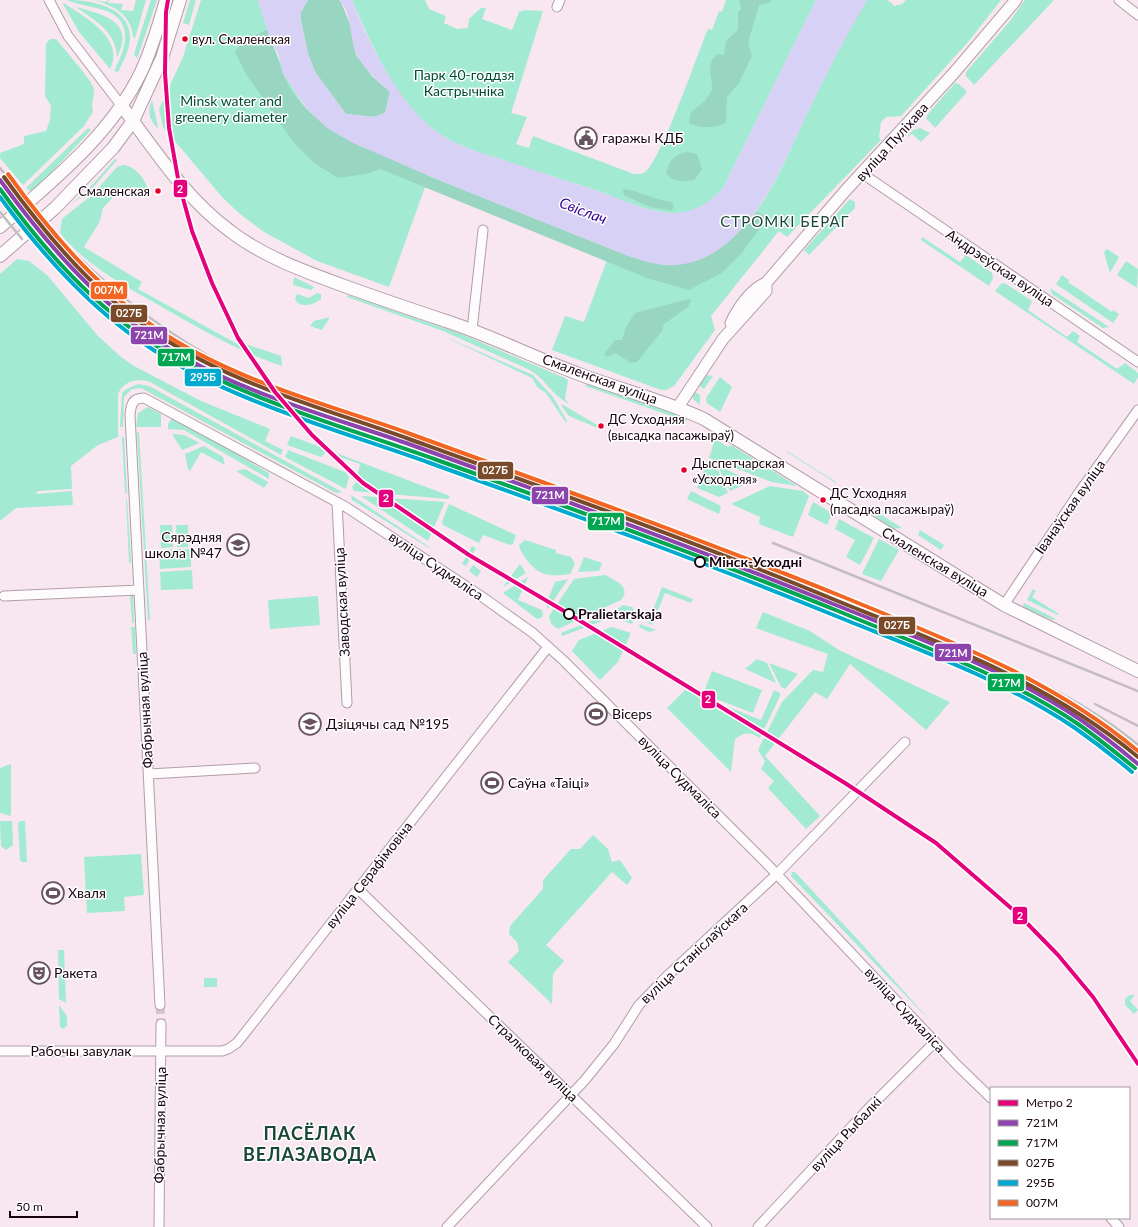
<svg xmlns="http://www.w3.org/2000/svg" width="1138" height="1227" font-family="Lato,sans-serif">
  <style>
    .green { fill: #a2ead1 }
    .forest { fill: #99d6c1 }
    .water { fill: #d6d1f5 }
    .lines { fill: none; stroke-linecap: round; stroke-linejoin: round }
    .minor-tunnel { stroke: #d7c5ce; stroke-width: 9; stroke-dasharray: 9 4.5; stroke-linecap: butt }
    .minor-casing { stroke: #b29da8; stroke-width: 11 }
    .tertiary-casing { stroke: #b29da8; stroke-width: 13 }
    .secondary-casing { stroke: #b29da8; stroke-width: 14 }
    .minor { stroke: #fefbfd; stroke-width: 9 }
    .tertiary { stroke: #fefbfd; stroke-width: 11 }
    .secondary { stroke: #fefbfd; stroke-width: 12 }
    .rail { stroke: #c3bdc0; stroke-width: 2.5 }
    .rail-1-casing { stroke: #fff; stroke-width: 7 }
    .rail-2-casing { stroke: #fff; stroke-width: 7 }
    .rail-3-casing { stroke: #fff; stroke-width: 7 }
    .rail-4-casing { stroke: #fff; stroke-width: 7 }
    .rail-5-casing { stroke: #fff; stroke-width: 7 }
    .rail-1 { stroke: #8e44ad; stroke-width: 4 }
    .rail-2 { stroke: #00a651; stroke-width: 4 }
    .rail-3 { stroke: #7a4b2a; stroke-width: 4 }
    .rail-4 { stroke: #00a9ce; stroke-width: 4 }
    .rail-5 { stroke: #f26522; stroke-width: 4 }
    .metro-1-casing { stroke: #fff; stroke-width: 7 }
    .metro-1 { stroke: #e5007d; stroke-width: 4 }
    .bus-dot { fill: #e4002b; stroke: #fff; stroke-width: 1.5 }
    .stop-dot { fill: #fff; stroke: #190310; stroke-width: 2 }
    .labels { text-anchor: middle; stroke-width: 3; stroke-linejoin: round; paint-order: stroke }
    .bus-label { font-size: 13px; fill: #190310; stroke: #fff; text-anchor: start }
    .park-label { font-size: 14px; fill: #014c35; stroke: #fff }
    .poi-label { font-size: 14px; fill: #190310; stroke: #fff; text-anchor: start }
    .street-label { font-size: 14px; fill: #190310; stroke: #fff }
    .stop-label { font-size: 14px; font-weight: bold; fill: #190310; stroke: #fff; text-anchor: start }
    .water-label { font-size: 15px; font-style: italic; fill: #370493; stroke: #fff }
    .neighbourhood-label { font-size: 15px; letter-spacing: 1px; fill: #184735; stroke: #fff }
    .district-label { font-size: 18px; font-weight: bold; letter-spacing: 1px; fill: #184735; stroke: #fff }
    .line-badge { stroke: #fff; stroke-width: 1.5 }
    .badge-label { font-size: 11px; text-anchor: middle; font-weight: bold; fill: #fff }
  </style>
  <rect width="100%" height="100%" fill="#f8e7f0"/>
  <!-- green -->
  <path class="green" d="M67,0C92,0 132,7 130,40C129,51 123,62 118,72L114,71C124,52 135,24 109,12C95,6 80,6 67,0Z
    M93,0L106,2L109,0L108,3L123,4L121,10L133,11L136,0H146L135,38L133,37C131,14 113,5 93,0Z
    M151,0H157L137,59L134,54Z
    M190,0H196L189,25L183,23Z
    M201,0H258C268,35 290,97 317,119C350,146 392,159 429,176L389,287L317,261L264,232L240,214L222,197L163,127L159,109L183,57Z
    M352,0H425L429,9L446,16L444,23L457,29L468,28L469,19L481,8H486L482,19L512,30L519,12L525,10L543,11L511,113L527,117L516,144L529,148L533,136L634,174C637,174 642,174 645,172C661,161 698,52 708,29L712,30L719,11L722,12L726,0H816L723,188C710,203 694,213 673,213C649,213 618,198 595,190C565,180 536,171 506,161C482,153 454,146 434,130C395,100 371,44 352,0Z
    M867,0H887L893,4V6L902,4L906,0H1001L969,41L901,116L886,117L881,122L879,137L881,140L787,237L779,231L711,316L715,330L674,386L666,390H661L552,350L565,316L584,322L607,260L614,250C630,257 648,264 666,265C744,266 778,176 805,118C824,78 844,38 867,0Z
    M1025,0H1054L974,85L966,76V72L1010,21Z
    M62,2C83,16 126,38 110,69L79,32Z
    M76,7C102,14 136,21 117,57C116,31 95,21 76,7Z
    M50,39H56C63,48 91,79 93,87C96,96 90,102 93,112L84,126L23,185L0,158V153L24,144V136L46,131L50,120L51,106L45,96L46,44Z
    M955,83L959,84L967,92L935,128L926,118L928,114Z
    M152,100L158,127L157,128C149,118 147,112 152,100Z
    M88,128L91,130L40,185L32,192L26,188Z
    M920,128L930,133L921,142L912,134L907,137L913,130Z
    M115,159L117,160L89,192L68,206L86,192Z
    M123,165C135,166 146,179 148,191L133,187L117,193L103,208L100,221L84,247L142,282L138,289L241,346L243,343L281,356L282,366C242,353 206,332 169,311C131,289 88,268 60,233L62,219L93,194L117,167Z
    M850,199L855,202V208L809,255L804,250Z
    M922,237L960,262L966,255L992,273L993,278L989,286L921,240Z
    M1107,249L1119,257L1110,273L1104,252Z
    M17,259L29,261L47,275L98,336L121,357L134,366L201,401L270,429L265,441L283,450L281,455L150,382C137,378 124,381 118,394V437L98,445L71,466L72,489L38,491L35,494L72,491L73,505L16,508L0,521V274Z
    M1126,261L1138,269L1137,288L1117,275Z
    M1062,275L1069,280L1068,282L1112,312L1113,310L1119,314L1113,323L1056,284Z
    M294,277L314,287L311,290L293,285Z
    M1002,283L1006,284L1032,301L1028,310L1067,337L1073,331L1080,336L1077,342L1117,369L1125,363L1138,373V377L1134,384L995,291Z
    M1050,288L1109,327L1103,328L1052,294Z
    M317,293L321,294V299C314,304 301,310 295,299L297,294L309,298Z
    M348,295L461,334L565,378L568,380L565,399L569,404C551,394 545,379 530,370L443,331L347,297Z
    M330,317L322,330L310,326L314,321Z
    M441,335L533,375L553,397L567,421L566,423L546,393L537,387L532,378Z
    M707,375L713,376L704,389L698,385Z
    M720,377L732,387L720,412L707,403L706,398Z
    M589,382L687,417L688,419L686,421L585,386Z
    M138,384L149,386L342,492L336,493L141,388L132,389L124,397L123,427H120L122,393L125,390Z
    M693,391L700,395V405L693,399Z
    M561,405H563L599,426L598,428L569,416Z
    M148,407L161,414V427H136L138,413Z
    M172,418H175L269,473V479L184,430L168,429V424Z
    M137,432H139L150,620H148Z
    M172,434L184,435L200,443L182,450Z
    M291,436L450,496L448,499L354,491L352,487L356,482L360,464L326,452L321,457L287,445Z
    M122,437H124L127,493H125Z
    M715,439L728,447L731,445L797,486L772,482L709,458Z
    M204,446L223,457L225,465L201,452L190,471L188,469L185,454Z
    M288,450L345,472L349,477L346,489L285,457Z
    M787,451L836,482V483L787,452Z
    M707,462L716,466L728,493L719,497L697,488Z
    M718,466L752,481L730,491Z
    M245,469L268,482L264,488L236,471Z
    M770,486L803,491L809,496L793,537L759,524L760,517L731,504Z
    M691,491L721,506L719,514L687,499Z
    M351,495L429,547V548L352,500Z
    M361,496L445,502L428,541Z
    M126,499H127L131,563H129Z
    M813,502L832,513L827,525L808,515Z
    M449,504L516,535L513,544L510,545L483,535L479,543L443,525L442,522Z
    M869,507L902,528L894,529L867,511Z
    M839,519L874,538L860,565L846,557L855,540L835,529Z
    M160,525H172L173,547L161,548Z
    M176,525H188V547H177Z
    M920,530L944,545L941,550L918,535Z
    M879,539L899,550L881,581L862,574Z
    M525,540L556,550V553L571,557L575,564L570,574C549,577 539,576 526,559C523,554 520,551 519,545Z
    M472,546L476,548L466,566L462,564Z
    M191,549V567L160,569L159,550Z
    M584,557L602,563L599,571L578,572Z
    M520,564L526,573L503,587Z
    M473,565L481,571L477,577L469,571Z
    M192,570L193,589L161,590L160,572Z
    M605,575C615,580 632,587 621,600L558,629L551,624L549,616L574,579Z
    M528,577L518,600L542,610L543,615L541,618L537,619L503,593Z
    M568,579L548,609L546,604L555,582Z
    M662,587L693,599L691,603L665,593L652,625L648,623Z
    M1033,589L1036,591L1032,597L1059,614L1058,615L1027,600Z
    M130,594H133L134,623H132Z
    M318,596L320,625L270,629L268,600Z
    M1024,603L1056,619L1052,620L1023,607Z
    M623,605L632,607L635,613V617L616,610Z
    M613,612L633,620L632,624L613,617L562,636L561,633Z
    M763,612L810,631L839,650L950,702L926,730L850,664L827,699L815,692L765,756L820,816L806,829L768,788L774,781L761,769L765,761L758,750L782,702L813,670L823,672L828,654L756,628Z
    M640,624L656,630L649,632L639,627Z
    M131,627H135L136,654H133Z
    M612,627L631,633L618,662L600,680L572,651L579,640Z
    M757,659L767,663L776,683L745,669Z
    M769,663L798,674L785,689L781,687Z
    M712,671L762,690L753,713L703,694Z
    M685,690L761,720L774,690L780,693V696L760,738C749,732 745,732 735,739L731,772L667,708Z
    M11,764V816L0,813V768Z
    M0,821H12L13,845L6,850L1,846Z
    M21,821H25L27,862H22L20,860L18,823Z
    M593,835L608,849L612,862L620,860L632,878L627,885L612,872L546,945L564,961L553,974L552,1004L508,962L519,951L517,942L509,934L510,926L543,889V880L571,849H580Z
    M141,854L144,895L124,897L125,911L87,913L84,857Z
    M792,872H795L859,941L933,1024L791,876Z
    M58,950H64L66,1003L59,999Z
    M204,978H217V987H204Z
    M1129,995H1135L1130,1001L1138,1010L1134,1014L1125,1005V999Z
    M59,1005L67,1016V1025L64,1029L60,1027Z"/>
  <!-- forest -->
  <path class="forest" d="M308,0H339L341,2L352,29L356,55L372,76L390,92L385,113L374,117L346,114L315,72L308,54L301,21V12Z
    M739,0H772L769,3L759,5L748,43L752,56L739,83L727,97L726,122C719,129 697,128 689,123L691,112L705,101L712,90C713,77 704,64 718,54L724,55L726,41L738,30V12L741,10Z
    M267,30C273,44 278,58 283,73C292,99 317,121 340,135L429,176L626,255C686,275 718,259 757,211L767,218L741,254L722,273L689,290L647,278L380,169L366,174L338,178L314,163L294,143L246,74L235,52L244,40Z
    M687,152L697,154L702,169L694,180C682,182 674,183 666,173C669,160 674,155 687,152Z
    M623,189C640,191 655,200 672,202L674,208L670,211C664,208 661,209 655,208C644,205 634,200 624,195Z
    M689,299L691,300L688,307L664,324L662,331L637,362L631,363L616,353L607,357L604,354L615,340H622L626,327L635,313Z"/>
  <!-- water -->
  <path class="water" d="M258,0H308L301,12V21L308,54L315,72L346,114L374,117L385,113L390,92C379,81 365,70 357,55C349,41 353,13 339,0H352C368,43 398,101 434,130C454,146 482,153 506,161C537,171 567,181 598,191C621,199 649,213 673,213C694,213 710,203 723,188L816,0H867C845,38 825,76 806,116C779,173 742,270 664,265C651,264 638,259 626,255L429,176L353,143L327,128L308,110L283,74L279,56L267,30Z"/>
  <g class="lines">
    <!-- minor-tunnel -->
    <path class="minor-tunnel" d="M160,1005L161,1024"/>
    <!-- minor casing -->
    <g class="minor-casing">
      <path id="minor" d="M49,0L68,36L121,105
        M1119,0L1138,15
        M557,7L560,0
        M863,174L1138,362
        M472,330L483,230
        M337,502L347,703
        M4,596L139,590
        M1004,605L1080,491L1138,410
        M149,774L255,768
        M358,889L707,1227
        M160,1005L130,415C131,405 132,398 144,398L346,507L481,596L533,633L564,661L768,865L957,1065L991,1098
        M0,1051H222L228,1049L237,1043L548,647
        M1111,1218L1119,1227
        M159,1227L161,1024
        M447,1227L585,1080L614,1044L639,1005L666,977L777,874L905,742
        M758,1227L869,1108L935,1042"/>
    </g>
    <!-- tertiary casing -->
    <g class="tertiary-casing">
      <path id="tertiary" d="M731,323C738,308 751,289 766,283
        M678,407L723,339L766,291V283L846,190L953,74L1016,0"/>
    </g>
    <!-- secondary casing -->
    <g class="secondary-casing">
      <path id="secondary" d="M121,105C155,150 185,198 230,231C265,258 309,273 350,288C383,300 416,311 449,322C494,337 535,358 579,374C621,390 663,400 704,419L1004,605L1138,671
        M0,227C51,182 111,135 141,72C152,49 159,24 166,0
        M0,256L55,208L113,148L133,121L162,58L180,0"/>
    </g>
    <!-- minor -->
    <use href="#minor" class="minor"/>
    <!-- tertiary -->
    <use href="#tertiary" class="tertiary"/>
    <!-- secondary -->
    <use href="#secondary" class="secondary"/>
    <!-- rail -->
    <path class="rail" d="M0,168C62,249 138,320 229,367C250,378 273,385 295,393C356,416 418,436 479,459C612,511 745,563 878,616C967,652 1063,682 1138,745
      M0,212L22,239
      M773,543L1138,691
      M1095,704L1138,726"/>
    <!-- rail-1 casing -->
    <g class="rail-1-casing">
      <path id="rail-1" d="M0,180C45,242 95,300 159,342C233,391 323,414 406,443C545,493 684,544 821,599C909,635 1002,667 1081,720C1101,734 1120,749 1138,764"/>
    </g>
    <!-- rail-2 casing -->
    <g class="rail-2-casing">
      <path id="rail-2" d="M0,189C44,250 95,308 160,348C241,399 346,427 437,460C571,508 705,557 838,611C919,645 1005,675 1078,724C1098,738 1116,753 1135,768"/>
    </g>
    <!-- rail-3 casing -->
    <g class="rail-3-casing">
      <path id="rail-3" d="M4,177C49,239 98,297 163,338C237,386 326,409 409,439C553,491 698,543 840,602C946,645 1049,683 1138,757"/>
    </g>
    <!-- rail-4 casing -->
    <g class="rail-4-casing">
      <path id="rail-4" d="M0,197C43,256 93,312 155,351C234,402 341,431 430,463C566,512 702,561 836,616C917,649 1002,679 1075,728C1095,742 1113,756 1132,772"/>
    </g>
    <!-- rail-5 casing -->
    <g class="rail-5-casing">
      <path id="rail-5" d="M8,174C52,235 102,293 166,335C238,381 325,404 405,432C551,485 697,538 841,596C945,639 1051,678 1138,751"/>
    </g>
    <!-- rail-1 -->
    <use href="#rail-1" class="rail-1"/>
    <!-- rail-2 -->
    <use href="#rail-2" class="rail-2"/>
    <!-- rail-3 -->
    <use href="#rail-3" class="rail-3"/>
    <!-- rail-4 -->
    <use href="#rail-4" class="rail-4"/>
    <!-- rail-5 -->
    <use href="#rail-5" class="rail-5"/>
    <!-- metro-1 casing -->
    <g class="metro-1-casing">
      <path id="metro-1" d="M168,0L166,12L165,73L169,128L179,184L192,231L212,283L238,338L275,392L312,435L363,483L469,555L569,614L845,783L936,843L1019,915L1058,955L1093,997L1138,1064"/>
    </g>
    <!-- metro-1 -->
    <use href="#metro-1" class="metro-1"/>
  </g>
  <!-- icons -->
  <defs>
    <g id="civic-ring" transform="scale(1.15)"><circle r="9.5" fill="#fff" stroke="#67535e" stroke-width="1.5"/><path d="M-.6-6.5H3V-4.5H.6V-3L4-1V1h2V6H-6V1h2V-1L-.6-3ZM-1.2 2.5V6h2.4V2.5Z" fill="#67535e"/></g>
    <g id="school-ring" transform="scale(1.15)"><circle r="9.5" fill="#fff" stroke="#67535e" stroke-width="1.5"/><path d="M0-5L7-2L0 1L-7-2ZM-4 1L0 2.5L4 1V4Q0 6-4 4Z" fill="#67535e"/></g>
    <g id="stadium-ring" transform="scale(1.15)"><circle r="9.5" fill="#fff" stroke="#67535e" stroke-width="1.5"/><path d="M0-5a6.5 5 0 1 0 0 10a6.5 5 0 1 0 0-10ZM-3.5-1.8h7v3.6h-7Z" fill="#67535e"/></g>
    <g id="theatre-ring" transform="scale(1.15)"><circle r="9.5" fill="#fff" stroke="#67535e" stroke-width="1.5"/><path d="M-5-5.5Q0-4 5-5.5V0Q5 5 0 6Q-5 5-5 0ZM-3.3-2.5H-1v1.5H-3.3ZM1-2.5H3.3v1.5H1ZM-2.8 1Q0 5.5 2.8 1Z" fill="#67535e"/></g>
  </defs>
  <g fill-rule="evenodd">
    <use href="#civic-ring" x="586" y="138"/>
    <use href="#school-ring" x="238" y="545"/>
    <use href="#stadium-ring" x="596" y="714"/>
    <use href="#school-ring" x="310" y="724"/>
    <use href="#stadium-ring" x="492" y="783"/>
    <use href="#stadium-ring" x="53" y="893"/>
    <use href="#theatre-ring" x="39" y="973"/>
  </g>
  <!-- markers -->
  <g class="bus-dot">
    <circle cx="185" cy="39" r="3.5"/>
    <circle cx="158" cy="191" r="3.5"/>
    <circle cx="601" cy="426" r="3.5"/>
    <circle cx="684" cy="470" r="3.5"/>
    <circle cx="823" cy="500" r="3.5"/>
  </g>
  <g class="stop-dot">
    <circle cx="700" cy="562" r="5"/>
    <circle cx="569" cy="614" r="5"/>
  </g>
  <g class="labels">
    <!-- bus labels -->
    <g class="bus-label">
      <text x="192" y="44">вул. Смаленская</text>
      <text x="150" y="196" text-anchor="end">Смаленская</text>
      <text x="608" y="424">ДС Усходняя<tspan x="608" dy="16">(высадка пасажыраў)</tspan></text>
      <text x="692" y="468">Дыспетчарская<tspan x="692" dy="16">«Усходняя»</tspan></text>
      <text x="830" y="498">ДС Усходняя<tspan x="830" dy="16">(пасадка пасажыраў)</tspan></text>
    </g>
    <!-- park labels -->
    <g class="park-label">
      <text x="464" y="80">Парк 40-годдзя<tspan x="464" dy="16">Кастрычніка</tspan></text>
      <text x="231" y="106">Minsk water and<tspan x="231" dy="16">greenery diameter</tspan></text>
    </g>
    <!-- poi labels -->
    <g class="poi-label">
      <text x="602" y="143">гаражы КДБ</text>
      <text x="222" y="542" text-anchor="end">Сярэдняя<tspan x="222" dy="16">школа №47</tspan></text>
      <text x="612" y="719">Biceps</text>
      <text x="326" y="729">Дзіцячы сад №195</text>
      <text x="508" y="788">Саўна «Таіці»</text>
      <text x="68" y="898">Хваля</text>
      <text x="54" y="978">Ракета</text>
    </g>
    <!-- street labels -->
    <g class="street-label">
      <text transform="translate(892 142) rotate(-48)" y="5">вуліца Пуліхава</text>
      <text transform="translate(1000 268) rotate(34)" y="5">Андрэеўская вуліца</text>
      <text transform="translate(600 379) rotate(20)" y="5">Смаленская вуліца</text>
      <text transform="translate(1070 507) rotate(-55)" y="5">Іванаўская вуліца</text>
      <text transform="translate(935 562) rotate(31)" y="5">Смаленская вуліца</text>
      <text transform="translate(436 566) rotate(34)" y="5">вуліца Судмаліса</text>
      <text transform="translate(342 602) rotate(-93)" y="5">Заводская вуліца</text>
      <text transform="translate(145 710) rotate(-93)" y="5">Фабрычная вуліца</text>
      <text transform="translate(680 777) rotate(45)" y="5">вуліца Судмаліса</text>
      <text transform="translate(369 875) rotate(-52)" y="5">вуліца Серафімовіча</text>
      <text transform="translate(694 953) rotate(-43)" y="5">вуліца Станіслаўскага</text>
      <text transform="translate(905 1010) rotate(47)" y="5">вуліца Судмаліса</text>
      <text x="81" y="1056">Рабочы завулак</text>
      <text transform="translate(533 1058) rotate(44)" y="5">Стралковая вуліца</text>
      <text transform="translate(160 1125) rotate(-89)" y="5">Фабрычная вуліца</text>
      <text transform="translate(846 1134) rotate(-47)" y="5">вуліца Рыбалкі</text>
    </g>
    <!-- stop labels -->
    <g class="stop-label">
      <text x="709" y="567">Мінск-Усходні</text>
      <text x="578" y="619">Pralietarskaja</text>
    </g>
    <!-- water labels -->
    <g class="water-label">
      <text transform="translate(583 211) rotate(21)" y="5">Свіслач</text>
    </g>
    <!-- neighbourhood labels -->
    <g class="neighbourhood-label">
      <text x="785" y="227">СТРОМКІ БЕРАГ</text>
    </g>
    <!-- district labels -->
    <g class="district-label">
      <text x="310" y="1140">ПАСЁЛАК<tspan x="310" dy="21">ВЕЛАЗАВОДА</tspan></text>
    </g>
  </g>
  <g class="line-badge">
    <rect x="173" y="179" width="15" height="19" rx="4" fill="#e5007d"/>
    <rect x="90" y="281" width="38" height="19" rx="4" fill="#f26522"/>
    <rect x="110" y="304" width="38" height="19" rx="4" fill="#7a4b2a"/>
    <rect x="130" y="326" width="38" height="19" rx="4" fill="#8e44ad"/>
    <rect x="157" y="348" width="38" height="19" rx="4" fill="#00a651"/>
    <rect x="184" y="368" width="38" height="19" rx="4" fill="#00a9ce"/>
    <rect x="477" y="461" width="37" height="19" rx="4" fill="#7a4b2a"/>
    <rect x="531" y="486" width="38" height="19" rx="4" fill="#8e44ad"/>
    <rect x="378" y="489" width="16" height="19" rx="4" fill="#e5007d"/>
    <rect x="587" y="512" width="38" height="19" rx="4" fill="#00a651"/>
    <rect x="878" y="616" width="38" height="19" rx="4" fill="#7a4b2a"/>
    <rect x="934" y="643" width="38" height="19" rx="4" fill="#8e44ad"/>
    <rect x="987" y="673" width="38" height="19" rx="4" fill="#00a651"/>
    <rect x="701" y="690" width="15" height="19" rx="4" fill="#e5007d"/>
    <rect x="1012" y="906" width="16" height="19" rx="4" fill="#e5007d"/>
  </g>
  <g class="badge-label">
    <text x="180" y="193">2</text>
    <text x="109" y="294">007М</text>
    <text x="129" y="317">027Б</text>
    <text x="149" y="339">721М</text>
    <text x="176" y="361">717М</text>
    <text x="203" y="381">295Б</text>
    <text x="495" y="474">027Б</text>
    <text x="550" y="499">721М</text>
    <text x="386" y="502">2</text>
    <text x="606" y="525">717М</text>
    <text x="897" y="629">027Б</text>
    <text x="953" y="657">721М</text>
    <text x="1006" y="687">717М</text>
    <text x="708" y="703">2</text>
    <text x="1020" y="920">2</text>
  </g>
  <!-- legend -->
  <rect x="990" y="1087" width="140" height="132" fill="#ffffff" stroke="#a39a9f"/>
  <rect x="998" y="1100" width="20" height="6" fill="#e5007d" stroke="#a39a9f"/>
  <text x="1026" y="1107" font-size="12" fill="#190310">Метро 2</text>
  <rect x="998" y="1120" width="20" height="6" fill="#8e44ad" stroke="#a39a9f"/>
  <text x="1026" y="1127" font-size="12" fill="#190310">721М</text>
  <rect x="998" y="1140" width="20" height="6" fill="#00a651" stroke="#a39a9f"/>
  <text x="1026" y="1147" font-size="12" fill="#190310">717М</text>
  <rect x="998" y="1160" width="20" height="6" fill="#7a4b2a" stroke="#a39a9f"/>
  <text x="1026" y="1167" font-size="12" fill="#190310">027Б</text>
  <rect x="998" y="1180" width="20" height="6" fill="#00a9ce" stroke="#a39a9f"/>
  <text x="1026" y="1187" font-size="12" fill="#190310">295Б</text>
  <rect x="998" y="1200" width="20" height="6" fill="#f26522" stroke="#a39a9f"/>
  <text x="1026" y="1207" font-size="12" fill="#190310">007М</text>
  <!-- scale -->
  <path d="M10 1211v6h67v-6" fill="none" stroke="#190310" stroke-width="2"/>
  <text x="16" y="1211" font-size="12" fill="#190310" stroke="#ffffff" stroke-width="3" paint-order="stroke">50 m</text>
</svg>
